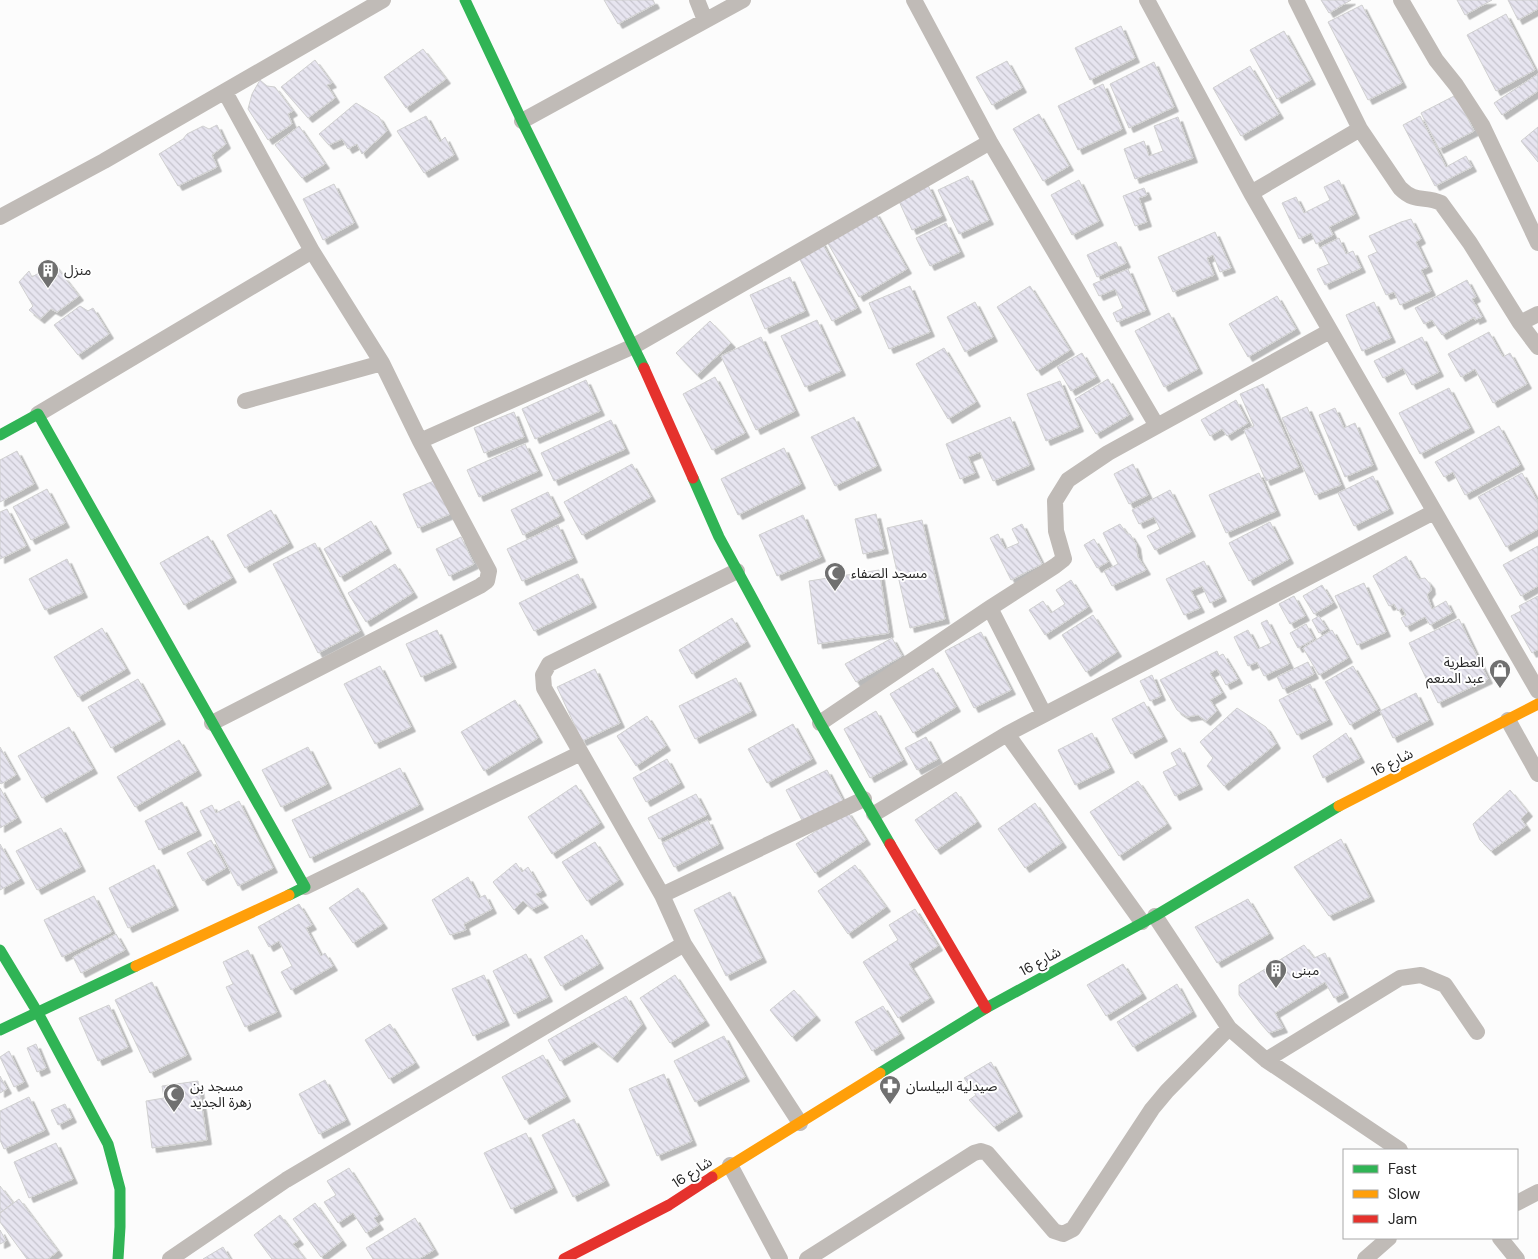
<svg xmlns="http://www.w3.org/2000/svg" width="1538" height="1259" font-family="'DM Sans','Noto Sans Arabic',sans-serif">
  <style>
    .building { fill: url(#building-back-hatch); stroke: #d0d0d0; filter: url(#shadow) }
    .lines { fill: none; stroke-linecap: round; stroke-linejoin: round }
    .street { stroke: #c0bbb7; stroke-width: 16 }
    .fast { stroke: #30b455; stroke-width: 11 }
    .slow { stroke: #ff9f0a; stroke-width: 11 }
    .jam { stroke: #e5322d; stroke-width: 11 }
    .labels { text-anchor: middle; stroke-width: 4; stroke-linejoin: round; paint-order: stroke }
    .poi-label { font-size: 14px; fill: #252525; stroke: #fff; text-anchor: start }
    .street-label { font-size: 14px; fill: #252525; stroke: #fff }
  </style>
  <defs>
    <pattern id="building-back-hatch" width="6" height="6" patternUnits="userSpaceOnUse" patternTransform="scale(1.25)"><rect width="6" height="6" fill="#e7e5f0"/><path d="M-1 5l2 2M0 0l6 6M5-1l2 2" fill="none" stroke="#c6c4ce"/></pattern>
    <filter id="shadow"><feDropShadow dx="4.5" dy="4.5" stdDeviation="0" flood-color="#0004"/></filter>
  </defs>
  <rect width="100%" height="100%" fill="#fcfcfc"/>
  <!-- building -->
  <path class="building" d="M604,0H653L655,4L618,24Z
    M1321,0H1351L1329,13Z
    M1457,0H1492L1465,15Z
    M1508,0H1538V9L1518,20Z
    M1362,5L1402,83L1368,100L1328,22Z
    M1506,14L1535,70L1496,91L1467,35Z
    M1121,26L1135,58L1090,80L1075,48Z
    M1284,31L1311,80L1277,99L1250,50Z
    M423,49L446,79L406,108L384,77Z
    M315,60L332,83L327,85L335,98L308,118L281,87Z
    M1007,61L1022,88L992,105L976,77Z
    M1154,62L1174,107L1129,128L1110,84Z
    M1250,66L1279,114L1241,136L1213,88Z
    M1538,74V91L1502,115L1494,103Z
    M260,80L267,86L275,87L293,111L288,114L292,124L268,140L248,109L252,94Z
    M1103,84L1122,129L1078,150L1058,106Z
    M1456,95L1474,131L1439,149L1421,113Z
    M356,103L379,117L387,131L362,154L357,144L348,149L342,139L329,145L319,134Z
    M1039,114L1069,166L1043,181L1013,129Z
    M426,116L440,142L445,137L454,155L424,173L397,131Z
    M1420,116L1446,167L1466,156L1472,167L1435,186L1403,125Z
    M1178,117L1193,158L1135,179L1124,149L1144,141L1149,156L1163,151L1154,126Z
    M217,125L226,144L212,155L217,167L178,186L159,154L183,139L187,134L203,126L209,129Z
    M299,126L325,164L302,178L275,145Z
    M1538,127V162L1521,141Z
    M968,176L989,220L959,234L938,190Z
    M1079,180L1099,221L1072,235L1051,195Z
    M1339,180L1355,214L1329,227L1333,235L1316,244L1311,233L1299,239L1282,203L1296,197L1304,213L1330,200L1324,187Z
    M334,184L354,223L323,240L303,199Z
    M928,185L942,216L912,230L898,199Z
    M1144,188L1147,195L1139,198L1147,222L1135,226L1123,196Z
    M875,212L907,269L859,297L826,240Z
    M1411,219L1421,239L1416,242L1428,267L1421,270L1431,291L1400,305L1394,292L1386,295L1368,256L1377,252L1369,236L1401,222Z
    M946,223L960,252L930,266L916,238Z
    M1215,232L1231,268L1220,272L1213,255L1207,258L1214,275L1173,292L1158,257Z
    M1339,238L1346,254L1353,251L1361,268L1325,285L1317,269L1329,264L1321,247Z
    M821,241L857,308L832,321L797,254Z
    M1116,242L1126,263L1097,277L1087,255Z
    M54,264L79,296L57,312L51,309L40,319L29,310L33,306L19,282L29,271L32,277Z
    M1128,269L1146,310L1117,322L1113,313L1123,308L1115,289L1099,296L1093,284Z
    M790,277L805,311L765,329L750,295Z
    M1467,280L1476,297L1472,299L1482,317L1475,320V317L1442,335L1432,320L1424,324L1415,308Z
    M910,286L930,332L889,349L869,303Z
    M1030,286L1070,350L1037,371L997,307Z
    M1277,296L1296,329L1248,357L1229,324Z
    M975,302L993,337L965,352L947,317Z
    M1374,302L1391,338L1362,351L1346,315Z
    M80,306L88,311L93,308L109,334L78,355L54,325Z
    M1169,313L1198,369L1164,387L1135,331Z
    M817,320L841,371L805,387L781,336Z
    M710,321L731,343L697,375L676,353Z
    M1489,332L1503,357L1510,353L1527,384L1493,403L1475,369L1461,377L1448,354Z
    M761,337L795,411L756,430L721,356Z
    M1422,337L1439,372L1412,385L1403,368L1383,378L1374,361Z
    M944,348L976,402L948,419L916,364Z
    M1082,353L1096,377L1071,391L1057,367Z
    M715,377L745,433L712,450L683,394Z
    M1108,379L1129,415L1096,434L1075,399Z
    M586,380L600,411L535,439L522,409Z
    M1060,381L1079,427L1046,441L1027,394Z
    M1263,384L1299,467L1266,481L1244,430L1254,426L1240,394Z
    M1449,388L1470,428L1420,454L1399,413Z
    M1236,400L1248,423L1227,436L1222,429L1210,436L1201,420Z
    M1307,407L1341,485L1315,495L1282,418Z
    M1335,408L1344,428L1355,423L1373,465L1345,477L1319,415Z
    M514,412L524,437L484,453L474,428Z
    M854,417L877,466L835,486L811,437Z
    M1010,417L1030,465L993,481L980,452L968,457L975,473L960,479L946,444Z
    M611,420L625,449L554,481L541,453Z
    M1499,426L1520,465L1465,495L1453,472L1444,477L1435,462Z
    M525,444L538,471L479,497L467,470Z
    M784,448L801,484L738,515L721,479Z
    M17,451L34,484L0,502V460Z
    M632,464L651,497L582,535L564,502Z
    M1133,464L1148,495L1129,504L1114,474Z
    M1259,473L1276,511L1226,533L1209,495Z
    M1522,473L1538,502V529L1506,547L1478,497Z
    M1373,476L1389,509L1354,526L1338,493Z
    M436,480L450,514L418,528L403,494Z
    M47,489L65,523L31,540L13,507Z
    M1170,490L1191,532L1155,550L1147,536L1160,529L1154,517L1139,524L1132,510Z
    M548,492L560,516L523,535L511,510Z
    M7,509L26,546L0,559V512Z
    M271,510L289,543L245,568L227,535Z
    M876,514L884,549L863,554L855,519Z
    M803,515L821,557L777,576L759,535Z
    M922,520L945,619L910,628L887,528Z
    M371,521L387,549L340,577L324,549Z
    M1270,522L1289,559L1249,581L1229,543Z
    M1022,524L1042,564L1011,580L990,538L998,534L1005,549L1019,543L1012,529Z
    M1120,524L1127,534H1130L1136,544L1138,557L1146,570L1112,586L1104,571L1118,564L1103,533Z
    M558,525L573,558L522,581L507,549Z
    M208,536L232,578L184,605L160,563Z
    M461,537L474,564L449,576L436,549Z
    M1094,539L1108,562L1097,568L1084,545Z
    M315,543L360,631L318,653L273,564Z
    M1538,546V586L1521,596L1503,565Z
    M1406,556L1419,579L1425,578L1430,584L1431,590L1427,595L1432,609L1446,601L1452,613L1430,625L1425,617L1406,627L1401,618L1406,615L1402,608L1398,611L1394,604L1389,606L1373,576Z
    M67,559L83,593L45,610L29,579Z
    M1204,561L1222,597L1210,603L1202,586L1191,591L1200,608L1184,615L1166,579Z
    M395,564L413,593L366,622L348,593Z
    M879,570L889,633L818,644L809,581Z
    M578,574L592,603L534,631L519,603Z
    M1071,580L1088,607L1045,635L1029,610L1043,601L1051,613L1065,604L1056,590Z
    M1364,583L1386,632L1357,645L1335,596Z
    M1322,585L1333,603L1314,614L1303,596Z
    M1294,596L1305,616L1290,624L1279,604Z
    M1538,596V651L1537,650L1532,653L1511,616L1521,611L1519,606Z
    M1093,615L1117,652L1086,672L1062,635Z
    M1319,616L1327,629L1319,633L1312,620Z
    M732,618L746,642L692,674L679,650Z
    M1459,619L1488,679L1438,703L1409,643Z
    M1267,620L1289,664L1264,676L1257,662L1248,666L1234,637L1248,630L1258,649L1271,643L1261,623Z
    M1306,624L1314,639L1298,648L1290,633Z
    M102,628L126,669L78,697L54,657Z
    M437,630L452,663L421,677L406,644Z
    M1332,630L1348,658L1319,675L1303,648Z
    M981,632L1011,690L974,708L945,651Z
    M892,638L902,656L856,682L845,664Z
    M1217,651L1219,656L1223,654L1238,679L1226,685L1217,669L1210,673L1222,693L1210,700L1217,711L1206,721L1198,715L1187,717L1177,710L1160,680Z
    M1308,662L1314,674L1283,689L1277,677Z
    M380,666L411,727L375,744L344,684Z
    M1353,666L1378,709L1350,725L1325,682Z
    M933,668L956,707L913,733L890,694Z
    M595,669L620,723L582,741L557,687Z
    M1152,675L1161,696L1150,701L1140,681Z
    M736,678L752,711L695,739L679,706Z
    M138,679L161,720L111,748L88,707Z
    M1310,684L1328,720L1297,735L1279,700Z
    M1416,693L1429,720L1393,738L1380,711Z
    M515,700L538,738L484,771L461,732Z
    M1144,702L1163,737L1131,754L1112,719Z
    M1237,708L1266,727L1276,744L1224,786L1207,766L1213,758L1200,742Z
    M876,711L903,760L870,778L844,729Z
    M647,716L666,746L636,766L617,736Z
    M793,724L812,759L767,783L748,749Z
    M69,727L93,769L42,798L18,756Z
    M1092,733L1110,768L1075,785L1058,750Z
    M1346,733L1360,758L1323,778L1313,756Z
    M926,737L938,759L917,770L905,748Z
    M179,740L197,771L135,807L117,777Z
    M0,747L16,775L1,784L0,783Z
    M308,747L327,784L281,807L262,770Z
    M1180,748L1198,785L1175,796L1163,772L1177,765L1171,753Z
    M667,759L680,783L646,802L633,778Z
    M400,768L419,805L310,858L292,820Z
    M827,770L843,801L803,822L786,790Z
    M1138,781L1167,824L1119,856L1090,812Z
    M576,785L600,823L552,854L528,817Z
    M0,788L17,818L0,828Z
    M1510,790L1528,812L1521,819L1526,826L1491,851L1480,840L1473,824Z
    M956,792L977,822L936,850L915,820Z
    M696,794L707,815L659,839L648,818Z
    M239,801L273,868L238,886L200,811L212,805L216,813Z
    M182,802L197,831L159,850L145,821Z
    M1035,803L1062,843L1025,868L998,829Z
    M847,811L866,840L815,873L796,844Z
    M708,820L719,844L674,867L662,843Z
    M61,828L81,867L37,890L16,851Z
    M1341,839L1370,897L1329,916L1294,867Z
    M211,840L226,868L203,881L187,853Z
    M595,842L619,880L587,901L562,862Z
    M0,844L20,879L0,890Z
    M516,863L522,872L528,867L542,891L536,894L544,903L532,909L523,901L514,910L493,882Z
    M154,865L174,906L128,928L109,888Z
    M855,865L886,907L848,934L818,891Z
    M468,877L479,898L485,895L492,909L464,924L466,930L450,935L432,900Z
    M358,888L383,924L353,943L329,908Z
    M730,892L762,958L726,976L694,910Z
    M94,896L112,932L62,957L44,920Z
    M1248,899L1269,934L1217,963L1195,927Z
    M299,904L312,925L306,928L321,956L325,953L333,966L291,990L281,972L292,966L279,941L269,947L258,927Z
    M915,909L938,946L909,964L930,998L898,1018L863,962L898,940L889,925Z
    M116,934L125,950L81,973L73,957Z
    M582,935L599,964L561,986L544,957Z
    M1304,945L1314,958L1325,953L1344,993L1334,998L1325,982L1275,1013L1283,1028L1269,1033L1261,1024L1239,995V985Z
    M248,950L277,1012L245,1027L226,987L233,984L223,962Z
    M526,954L548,997L514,1014L493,971Z
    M1123,964L1142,994L1106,1016L1087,985Z
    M484,975L505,1021L473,1036L452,989Z
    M675,975L705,1021L670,1043L640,998Z
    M152,982L187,1055L150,1073L115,1000Z
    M1177,984L1192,1012L1133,1047L1117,1022Z
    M794,990L816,1016L792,1037L770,1010Z
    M626,996L642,1024L613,1058L594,1042L560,1061L548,1040Z
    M109,1005L128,1047L98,1061L79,1018Z
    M883,1006L900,1034L872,1051L855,1022Z
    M390,1024L415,1063L389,1079L365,1040Z
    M724,1036L745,1077L695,1102L674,1061Z
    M36,1044L46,1068L37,1072L27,1048Z
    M9,1051L24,1082L14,1087L0,1057Z
    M543,1055L566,1097L525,1120L502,1077Z
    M991,1062L1018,1112L994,1127L969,1100L976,1095L964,1078Z
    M664,1074L692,1141L657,1156L629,1089Z
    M0,1076L7,1089L0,1093Z
    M325,1080L346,1120L319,1134L299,1094Z
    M198,1081L207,1140L152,1148L146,1101L164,1098L162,1086Z
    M29,1097L45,1130L4,1149L0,1140V1111Z
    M65,1104L72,1118L58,1125L51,1110Z
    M574,1119L605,1181L573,1197L542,1135Z
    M526,1133L553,1188L511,1209L484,1153Z
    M56,1143L73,1179L29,1198L14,1162Z
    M349,1168L379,1215L374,1218L379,1225L366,1233L353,1213L338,1223L324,1202L336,1195L327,1181Z
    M0,1186L13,1203L0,1213Z
    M19,1199L58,1251L48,1259H27L0,1222V1213Z
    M315,1203L342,1241L321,1257L293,1219Z
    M280,1215L299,1240L293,1244L305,1259H272L254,1235Z
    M415,1218L434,1250L419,1259H373L366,1248Z
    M0,1230L6,1241L0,1244Z
    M223,1247L230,1259H203Z"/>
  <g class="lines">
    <!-- street -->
    <path class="street" d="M697,0L705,20
      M914,0L990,142L1157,426
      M1147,0L1251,193
      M1296,0L1360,129L1400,188C1416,204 1425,195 1441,203L1470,243L1520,323L1538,347
      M1401,0L1436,60L1456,85L1482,125L1538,243
      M522,121L743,0
      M1360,129L1251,193L1538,691
      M0,217L104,161L383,0
      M312,251L382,363
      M1520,323L1538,314
      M245,401L382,363L420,441L634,346L990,142
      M38,414L312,251L225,92
      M990,608L1044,714
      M1508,720L1538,774
      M212,723L480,586L487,581L489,571L420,441
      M820,723L990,608L1055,566L1064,559L1056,531L1055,501L1068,480L1108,453L1157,426L1330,331
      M1007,734L1142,922
      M874,814L1007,734L1434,512
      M305,887L581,753
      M662,895L544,688L543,675L549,664L737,571
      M1155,916L1229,1028L1266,1060L1400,1150
      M684,944L800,1123
      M1266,1060L1400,978L1421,975L1445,985L1477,1032
      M730,1165L780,1259
      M1517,1203L1538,1192
      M1500,1238L1517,1259
      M170,1259L286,1180L684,944L662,895L864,799
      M807,1259L974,1153L981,1151L987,1153L1054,1231L1063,1234L1073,1229L1152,1109L1167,1091L1229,1028
      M1365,1259L1389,1238"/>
    <!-- fast -->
    <path class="fast" d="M465,0L522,121L644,368
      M0,435L38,414L305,887L289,895
      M693,478L719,537L820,723L890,844
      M0,950L38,1013L108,1144L120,1189V1227L118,1259
      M0,1030L136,966
      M880,1073L986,1008L1155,916L1339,806"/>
    <!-- slow -->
    <path class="slow" d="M1339,806L1538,704
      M136,966L289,895
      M712,1177L880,1073"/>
    <!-- jam -->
    <path class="jam" d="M644,368L693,478
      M890,844L986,1008
      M564,1259L669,1205L712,1177"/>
  </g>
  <!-- icons -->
  <defs>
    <g id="building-pin" transform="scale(1.125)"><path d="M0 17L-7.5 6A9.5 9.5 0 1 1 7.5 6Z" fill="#707070" stroke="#fff"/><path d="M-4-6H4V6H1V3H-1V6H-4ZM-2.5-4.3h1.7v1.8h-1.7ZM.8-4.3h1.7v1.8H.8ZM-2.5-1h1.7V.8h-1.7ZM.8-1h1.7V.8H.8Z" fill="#fff"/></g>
    <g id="mosque-pin" transform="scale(1.125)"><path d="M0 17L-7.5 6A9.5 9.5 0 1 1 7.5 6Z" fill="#707070" stroke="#fff"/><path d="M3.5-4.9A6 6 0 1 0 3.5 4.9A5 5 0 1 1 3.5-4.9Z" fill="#fff"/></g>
    <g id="shop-pin" transform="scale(1.125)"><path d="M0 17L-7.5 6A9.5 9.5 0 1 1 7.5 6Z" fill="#707070" stroke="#fff"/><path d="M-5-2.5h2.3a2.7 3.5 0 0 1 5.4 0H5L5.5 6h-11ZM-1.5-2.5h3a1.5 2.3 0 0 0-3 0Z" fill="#fff"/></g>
    <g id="pharmacy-pin" transform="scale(1.125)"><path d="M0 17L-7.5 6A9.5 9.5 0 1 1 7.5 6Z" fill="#707070" stroke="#fff"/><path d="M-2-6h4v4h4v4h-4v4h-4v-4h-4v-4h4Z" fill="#fff"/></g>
  </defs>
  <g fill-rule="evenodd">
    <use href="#building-pin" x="48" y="270"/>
    <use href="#mosque-pin" x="835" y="573"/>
    <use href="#shop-pin" x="1500" y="670"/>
    <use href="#building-pin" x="1276" y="970"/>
    <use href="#pharmacy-pin" x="890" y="1086"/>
    <use href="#mosque-pin" x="174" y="1094"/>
  </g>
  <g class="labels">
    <!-- poi labels -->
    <g class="poi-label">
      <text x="64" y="275">منزل</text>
      <text x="851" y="578">مسجد الصفاء</text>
      <text x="1484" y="667" text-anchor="end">العطرية<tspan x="1484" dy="16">عبد المنعم</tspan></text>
      <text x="1292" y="975">مبنى</text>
      <text x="190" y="1091">مسجد بن<tspan x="190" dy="16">زهرة الجديد</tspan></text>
      <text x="906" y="1091">صيدلية البيلسان</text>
    </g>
    <!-- street labels -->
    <g class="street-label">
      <text transform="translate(1392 762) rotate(-27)" y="5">شارع 16</text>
      <text transform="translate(1040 961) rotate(-29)" y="5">شارع 16</text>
      <text transform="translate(692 1172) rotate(-33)" y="5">شارع 16</text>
    </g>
  </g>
  <!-- legend -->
  <rect x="1343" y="1149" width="175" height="90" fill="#ffffff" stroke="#a8a8a8"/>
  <rect x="1353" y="1165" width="25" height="8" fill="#30b455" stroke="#a8a8a8"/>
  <text x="1388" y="1174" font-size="15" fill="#252525">Fast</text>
  <rect x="1353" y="1190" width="25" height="8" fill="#ff9f0a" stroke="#a8a8a8"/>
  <text x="1388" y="1199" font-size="15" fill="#252525">Slow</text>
  <rect x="1353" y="1215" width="25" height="8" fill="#e5322d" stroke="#a8a8a8"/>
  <text x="1388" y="1224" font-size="15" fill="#252525">Jam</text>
</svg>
